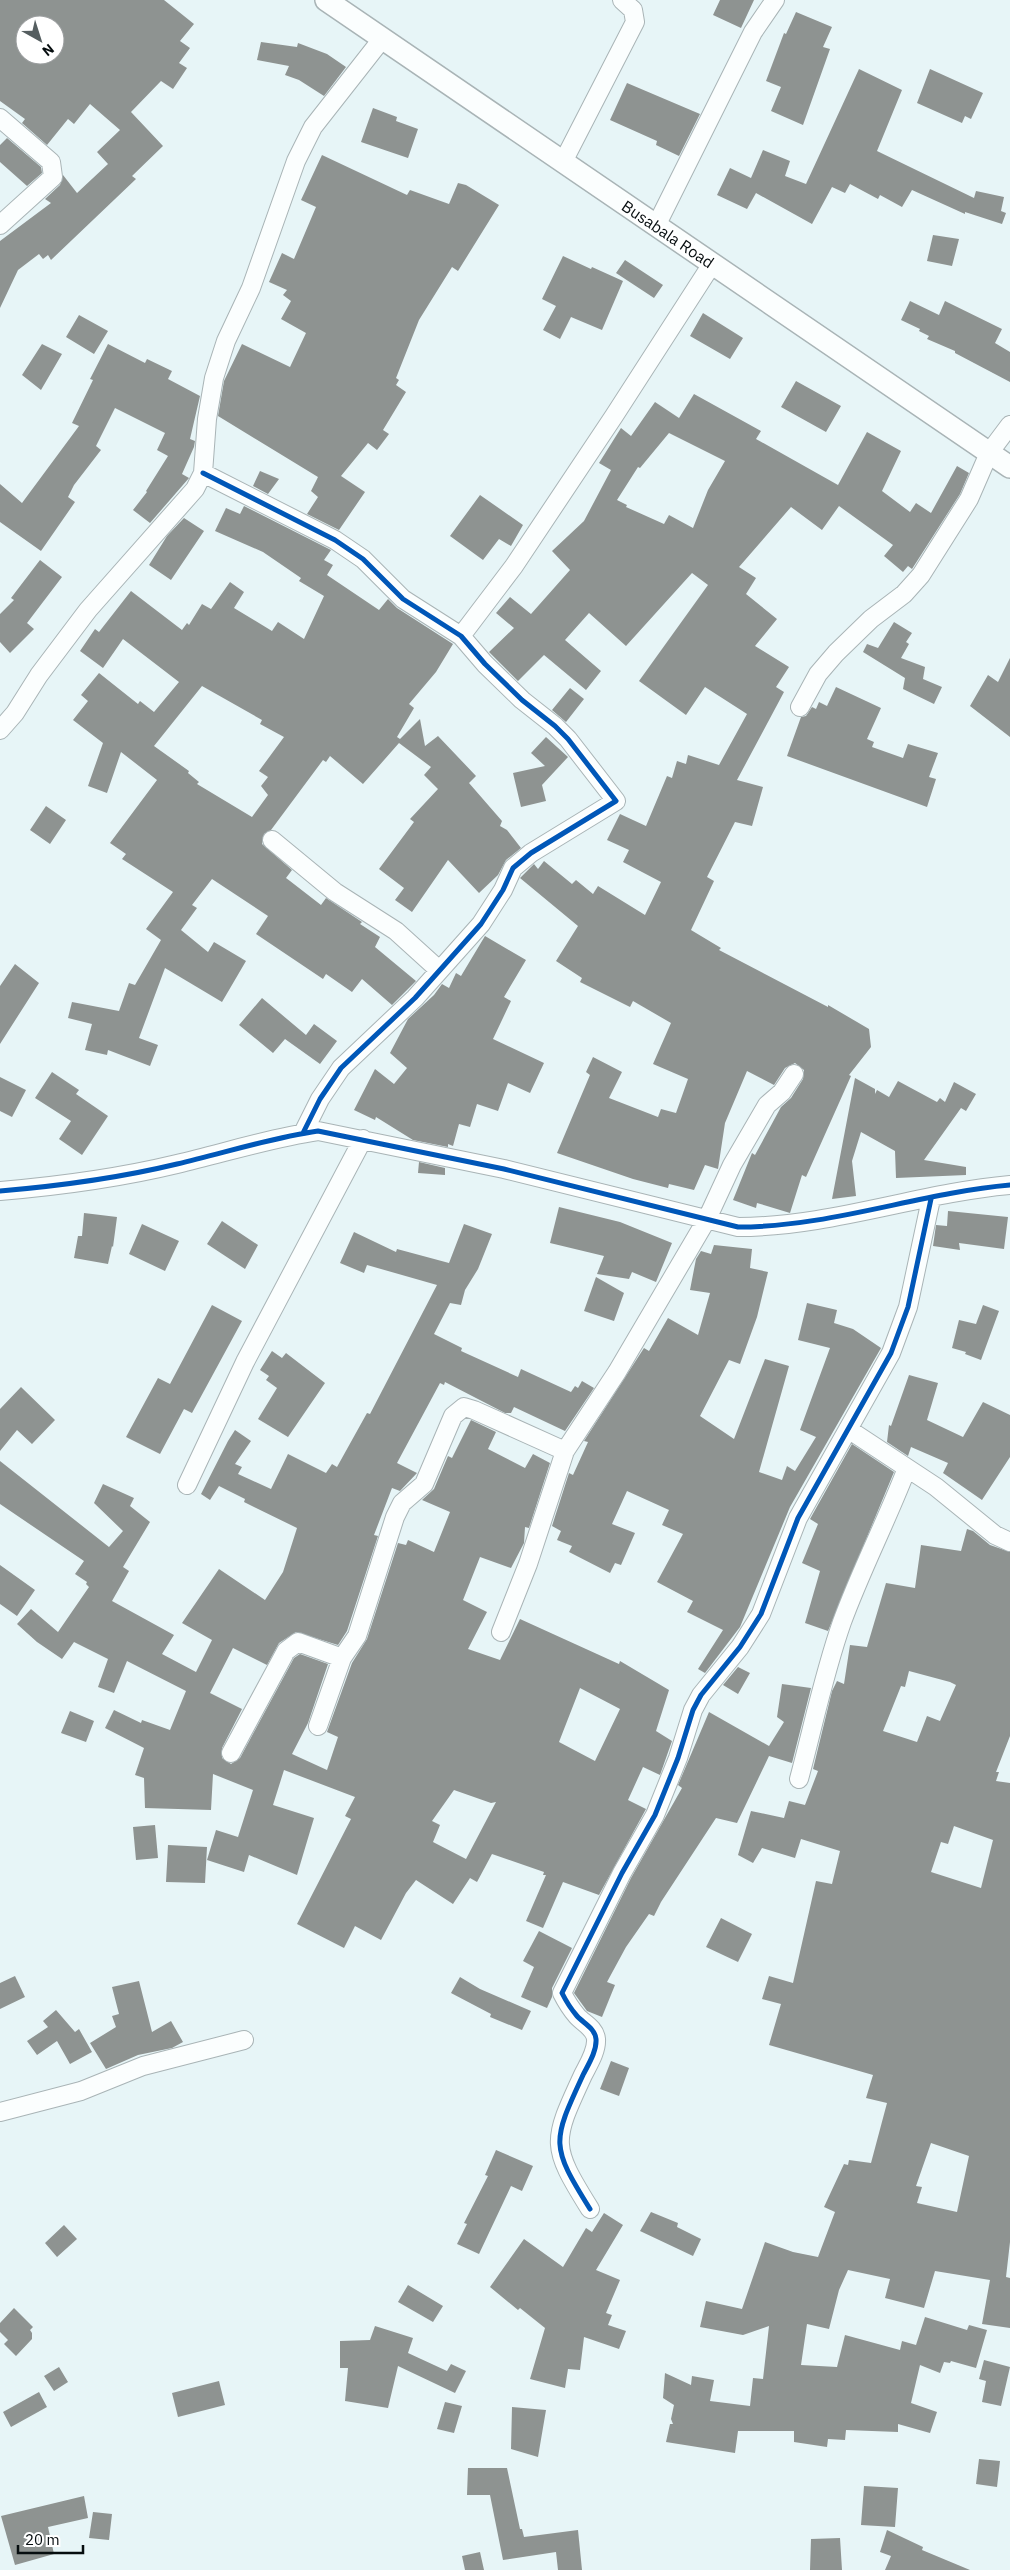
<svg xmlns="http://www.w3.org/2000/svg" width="1010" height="2570" font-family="'IBM Plex Sans',sans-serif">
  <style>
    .building { fill: #8e9391; fill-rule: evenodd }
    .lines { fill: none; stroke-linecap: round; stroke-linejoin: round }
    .minor-casing { stroke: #a9b4b6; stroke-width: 20 }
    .tertiary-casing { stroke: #a9b4b6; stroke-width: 24 }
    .minor { stroke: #fbfefe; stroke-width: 18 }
    .tertiary { stroke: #fbfefe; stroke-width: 21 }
    .cycleway-casing { stroke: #fff; stroke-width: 8 }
    .cycleway { stroke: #0057b8; stroke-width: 5 }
    .labels { text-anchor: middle; stroke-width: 5; stroke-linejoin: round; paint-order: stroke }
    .street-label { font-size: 16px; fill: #060d0f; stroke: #fff }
  </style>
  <rect width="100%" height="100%" fill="#e7f5f7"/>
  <!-- building -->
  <path class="building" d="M0,0H164L194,24L180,41L190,48L179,63L187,68L173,89L161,81L131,112L163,146L132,176L136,179L51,260L48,255L43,259L39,254L18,270L0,308V241L51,203L45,199L60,185L63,175L77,193L108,164L97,152L120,130L90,104L74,124L68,119L47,145L22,123L25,119L0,101ZM25,25H55V55H25Z
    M720,0H754L741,28L713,15Z
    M796,12L832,27L823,47L830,49L803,125L771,111L781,87L766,81L784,33L786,34Z
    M261,42L297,47L298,43L327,54L346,67L324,96L299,80L285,75L289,66L257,60Z
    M859,69L902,90L877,151L974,198L976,191L1004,197L1001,211L1006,213L1002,224L965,212V214L912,190L902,207L880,195L878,199L850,184L845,193L832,187L812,224L756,193L747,209L717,195L730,168L751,178L763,150L790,161L785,176L806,184Z
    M930,69L983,93L971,119L965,116L962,123L917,103Z
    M627,83L700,114L679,156L656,145L657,141L610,120Z
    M373,108L397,117L396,121L418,129L408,158L361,142Z
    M7,138L41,167L42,173L27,186L0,162V145Z
    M322,155L407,195L410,190L449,204L458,183L466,185L499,205L458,271L452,267L419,320L396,378L399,380L396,385L406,392L383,430L389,434L377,450L368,443L341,476L365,492L339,530L307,514L318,497L311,491L318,477L218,416L224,381L242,344L290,367L306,333L281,319L291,301L283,295L287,290L269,282L282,253L294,259L316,207L301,200Z
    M933,235L959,239L952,266L927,261Z
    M563,256L591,269L592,267L623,281L602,330L571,317L560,339L543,330L556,306L542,299Z
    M625,260L663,285L654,298L616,273Z
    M910,301L939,315L945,301L1002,329L995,343L1010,352V382L955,353V351L927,339L929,336L919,331L920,329L901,320Z
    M703,313L743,338L730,359L690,336Z
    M79,315L108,331L94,354L66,337Z
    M42,344L62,354L41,390L22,375Z
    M108,344L145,363L147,359L172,371L168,379L200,396L190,439L195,441L194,447L182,474L189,478L150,523L133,510L147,492L146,491L168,456L157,450L165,433L115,408L96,446L101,450L74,485L68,497L75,502L41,551L0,522V484L22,503L79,426L72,423L93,380L90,379Z
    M796,381L841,406L826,432L781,407Z
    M694,394L761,431L756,439L838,485L867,432L901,451L882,491L910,512L916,503L931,513L957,466L969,473L960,494L912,569L908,566L903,572L884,556L893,545L839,506L822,530L791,507L739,567L756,578L746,594L777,619L755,646L789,667L776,687L784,692L737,780L763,787L752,826L735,822L707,877L714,881L691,930L721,948L719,950L828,1007V1005L869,1029L871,1047L849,1075L851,1076L806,1177L802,1175L790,1213L757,1203L756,1208L733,1200L752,1153L755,1155L781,1107L791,1098L803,1079L804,1070L795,1063L785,1068L774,1085L747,1071L725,1123L718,1169L705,1165L694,1190L669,1184L668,1188L633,1179L557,1153L590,1075L586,1072L593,1057L622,1072L609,1098L658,1117L661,1109L676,1113L688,1079L653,1064L671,1023L633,1001L630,1007L580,982L582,978L556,961L578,926L520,878L534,864L538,869L544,861L572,884L576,880L593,894L598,886L645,915L661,882L623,862L629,850L607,840L620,814L646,826L667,776L672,778L677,761L686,764L688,755L719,765L747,714L705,687L686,715L639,681L708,585L692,573L626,646L589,613L565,640L601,671L586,690L544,655L518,681L489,652L514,628L496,613L510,597L531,614L570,570L552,551L584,521L611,470L599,463L621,428L631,436L655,402L679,418ZM669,433L725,461L708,490L693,528L669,515L664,524L626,507L627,505L617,500L638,467L640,468Z
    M260,471L279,479L268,494L253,486Z
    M480,495L523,525L511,546L499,539L483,560L450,536Z
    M244,506L331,550L324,560L333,565L327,575L379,610L388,599L397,608L453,644L436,672L409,704L414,708L397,737L400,739L420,719L425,746L438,736L476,776L469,783L502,821L500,826L507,830L521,848L506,860L498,875L479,893L448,860L412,912L395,900L404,888L379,869L414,822L410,819L438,789L424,775L431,767L399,743L363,784L330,756L326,762L323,760L271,830L264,834L262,844L292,870L286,878L290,881L321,905L326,898L362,922L360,924L380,937L375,947L416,981L392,1005L362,979L352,992L326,974L323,979L256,934L268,916L212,879L192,905L197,908L181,930L208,952L214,942L246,961L222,1002L165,968L139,1038L158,1045L150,1066L108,1050L107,1055L85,1050L92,1024L68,1018L72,1002L119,1011L129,983L135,985L161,940L146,929L173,892L122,859L126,854L110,843L157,780L121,752L107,793L88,786L103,743L73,720L88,701L81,695L99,673L138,704L140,701L154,712L179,682L123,639L103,668L80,651L95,629L99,632L131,591L182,630L187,623L189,625L202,604L211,609L230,582L244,592L234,608L272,631L278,622L304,639L324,596L299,581L301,578L263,552L215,531L226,508L240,514ZM202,686L262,720L260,724L284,737L259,771L268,777L261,786L268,795L252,817L197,784L199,782L188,773L189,771L154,746Z
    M184,518L204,531L171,580L149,565L167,536Z
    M40,560L62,577L27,623L34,629L10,653L0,642V614L14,600L11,598Z
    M894,622L912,633L906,642L909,644L901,658L925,667L923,679L942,687L934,704L903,689L905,678L863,652L867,644L878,648Z
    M1010,658V737L970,706L988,675L998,682Z
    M836,687L881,708L867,739L874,742L872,747L903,758L908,744L938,753L929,777L936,779L927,807L787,756L801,717L806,716L812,707L816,709L819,702L827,706Z
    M570,688L584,699L566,722L552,710Z
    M546,737L568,757L542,785L546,801L521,807L513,773L545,766L531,753Z
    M46,806L66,820L50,844L30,830Z
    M485,936L526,960L504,997L511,1001L493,1039L544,1063L530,1093L508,1083L498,1111L477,1104L470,1127L459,1124L453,1146L448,1144V1147L413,1140L376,1117L375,1120L354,1110L375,1069L394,1084L407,1068L390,1053L408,1019L434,995L442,984L449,988L456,973L461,976Z
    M15,964L39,983L0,1044V986Z
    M262,998L306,1035L314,1024L337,1041L320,1064L285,1039L273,1053L239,1025Z
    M52,1072L79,1090L76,1094L108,1116L82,1155L59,1139L71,1121L35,1098Z
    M0,1077L26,1090L12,1117L0,1111Z
    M855,1078L875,1089V1094L877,1090L889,1097L898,1081L937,1102L940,1098L945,1102L954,1082L976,1094L966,1111L961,1108L924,1160L966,1167V1175L896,1178L895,1151L861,1132L852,1161L856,1196L832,1199Z
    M419,1162L445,1168V1175L418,1173Z
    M559,1207L620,1222L672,1243L656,1282L632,1272L629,1279L597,1274L604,1256L550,1243Z
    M948,1211L1008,1217L1004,1249L959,1243L960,1250L933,1246L936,1225L947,1226Z
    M84,1213L117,1217L113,1247L112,1246L108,1264L74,1258L78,1236H82Z
    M222,1221L258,1245L245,1269L207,1244Z
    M142,1224L179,1241L165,1271L129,1254Z
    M464,1224L492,1234L478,1269L465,1290L461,1305L450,1303L434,1334L462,1348L461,1351L518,1377L521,1369L571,1392L575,1386L578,1388L582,1381L594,1388L565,1431L514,1407L511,1413H505L445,1382L444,1385L440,1383L397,1463L417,1473L400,1491L392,1488L374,1535L378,1536L347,1631L338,1645L296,1632L279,1643L267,1665L233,1648L210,1693L242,1709L222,1748V1758L231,1764L240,1758L294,1658L300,1654L328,1664L308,1723L292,1754L327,1770L338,1737L327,1732L352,1663L367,1639L398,1543L406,1545L408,1540L434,1552L450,1512L422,1500L434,1489L448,1456L452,1458L471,1420L496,1432L488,1449L525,1468L533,1454L550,1463L529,1528L525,1527L524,1543L511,1568L480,1557L463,1600L487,1612L468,1649L500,1660L520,1619L619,1664L620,1661L669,1690L656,1731L672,1741L660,1775L643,1767L628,1800L646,1809L599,1895L563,1882L543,1928L526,1921L546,1875H543L544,1872L492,1854L477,1882L470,1878L453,1904L416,1880L406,1893L381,1940L355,1926L344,1948L297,1924L351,1819L345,1816L355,1797L284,1770L273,1805L314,1818L297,1875L249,1855L244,1872L207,1860L216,1830L238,1837L253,1790L213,1774L211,1810L145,1808L144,1778L135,1775L144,1748L105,1728L114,1710L141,1723L142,1720L170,1730L186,1691L127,1661L114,1693L98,1687L108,1659L74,1642L62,1659L37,1642L17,1624L31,1609L58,1632L89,1587L86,1584L87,1582L75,1574L84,1561L0,1504V1461L109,1547L123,1531L94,1503L103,1484L134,1498L130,1506L150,1522L123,1567L129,1571L112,1601L174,1635L162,1654L196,1672L212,1640L182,1623L219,1569L265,1600L283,1572L297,1528L244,1502L245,1499L219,1486L210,1500L201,1494L228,1441L235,1430L251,1441L235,1464L242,1467L238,1474L271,1489L288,1454L326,1473L332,1464L337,1467L367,1413L370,1414L437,1285L367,1265L364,1273L340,1263L354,1232L396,1252L397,1249L449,1263ZM580,1688L620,1709L595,1761L559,1742ZM454,1790L491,1803L496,1802L466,1859L433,1842L440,1825L432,1821Z
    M714,1245L752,1249L750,1268L768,1272L757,1317L740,1364L729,1360L700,1416L734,1439L765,1359L789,1366L759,1472L782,1480L787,1466L795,1471L816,1437L800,1430L830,1348L798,1340L807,1303L837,1310L834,1323L853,1329L881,1348L790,1507L740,1627L705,1673L698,1669L723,1630L687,1612L693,1601L657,1582L683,1534L662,1525L669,1510L627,1491L612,1524L635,1533L621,1565L615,1563L610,1573L569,1552L572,1546L557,1540L561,1531L552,1526L569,1473L573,1475L588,1442L584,1441L644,1348L649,1351L668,1318L698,1335L710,1293L690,1290L696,1259L701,1251L711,1254Z
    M596,1277L624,1293L614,1321L584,1311Z
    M212,1305L242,1321L192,1413L184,1409L160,1454L126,1437L158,1378L170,1384Z
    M983,1305L999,1311L981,1360L965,1354L966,1352L952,1348L959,1320L976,1324Z
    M272,1351L282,1358L286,1353L325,1383L288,1437L258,1419L277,1388L266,1380L269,1376L260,1370Z
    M909,1375L938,1383L927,1420L963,1437L983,1402L1010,1415V1457L982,1500L943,1473L948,1463L911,1447L908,1456L887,1442L889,1425L891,1426Z
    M21,1387L55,1420L32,1444L17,1430L0,1451V1409Z
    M852,1444L894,1472L828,1631L805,1623L820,1571L802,1563L818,1524L810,1519Z
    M967,1529L973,1531L990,1545L1010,1552V1736L996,1772H999L996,1781L1010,1783V2242L1006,2277L1010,2278V2328L982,2324L990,2280L935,2271L924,2308L885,2298L890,2279L848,2270L839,2290L829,2329L807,2324L801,2365L837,2367L845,2335L900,2350L902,2341L916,2345L925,2317L967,2330L969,2325L987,2330L976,2368L951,2361L950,2363L944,2362L940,2373L920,2365L911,2403L937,2412L930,2433L898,2424V2432L846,2430L845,2440L828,2439L827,2447L794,2442V2431H738L735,2453L666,2442L670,2424H673L671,2419L674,2405L663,2398L665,2373L691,2385L692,2376L714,2380L710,2401L750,2406L753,2378L763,2379L769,2326L743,2335L700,2327L706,2301L742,2309L765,2242L793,2252L818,2257L835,2212L824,2207L844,2164L848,2165L849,2160L871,2163L887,2103L866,2098L873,2075L769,2045L781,2004L762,1999L769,1976L793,1983L816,1881L832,1884L840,1851L801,1839L795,1858L762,1848L753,1863L738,1855L751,1811L784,1818L789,1801L805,1805L818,1771L813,1769L832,1691L837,1681L844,1684L850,1645L867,1647L886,1583L915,1588L921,1545L961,1551ZM909,1671L950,1682L956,1685L940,1721L927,1716L917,1742L883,1731L901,1686L905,1687ZM954,1826L993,1840L981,1888L931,1872L941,1842L948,1844ZM931,2143L969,2156L957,2212L917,2203L922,2187L916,2186Z
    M0,1565L35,1590L17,1616L0,1604Z
    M738,1667L750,1673L738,1694L723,1685Z
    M782,1684L811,1688L792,1763L769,1756L737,1823L716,1818L661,1902L654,1916L649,1914L626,1947L607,1982L615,1985L602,2017L587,2011L574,1993L631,1878L682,1788L678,1785L709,1712L769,1746L784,1722L777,1717Z
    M70,1711L94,1721L86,1742L61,1733Z
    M155,1825L158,1858L136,1860L133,1827Z
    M168,1845L207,1847L205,1883L166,1882Z
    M721,1918L752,1934L738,1962L706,1947Z
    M539,1931L572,1948L552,1988V1997L547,2008L521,1997L534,1967L523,1961Z
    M15,1976L25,1997L0,2009V1983Z
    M460,1977L480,1989L531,2011L522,2030L490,2017L491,2014L451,1993Z
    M139,1981L152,2032L171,2021L183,2042L172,2048L138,2055L106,2069L90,2043L116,2027L112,2016L119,2014L112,1987Z
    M56,2010L75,2032L79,2029L92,2052L70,2064L57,2041L37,2055L27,2041L48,2027L43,2021Z
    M611,2061L629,2068L619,2096L600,2089Z
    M496,2150L533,2166L522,2191L511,2186L479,2254L457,2244L467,2224L464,2223L488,2176L485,2175Z
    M651,2212L678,2223L677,2227L701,2239L693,2256L640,2231Z
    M604,2213L623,2225L596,2270L620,2280L606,2313L612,2315L608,2325L626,2331L619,2349L584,2337L580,2370L568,2369L565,2388L530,2379L545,2328L520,2308L518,2310L490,2287L524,2239L563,2267L586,2228L592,2232Z
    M64,2225L77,2239L57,2257L45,2243Z
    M408,2285L443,2306L433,2322L398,2302Z
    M14,2308L33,2327L30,2330L32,2333V2339L16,2356L4,2344L8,2340L0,2332V2323Z
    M375,2326L413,2338L408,2353L447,2371L451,2364L466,2371L455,2393L398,2366L388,2408L345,2401L348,2368H340V2341L370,2340Z
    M984,2360L1010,2367L1001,2406L982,2402L986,2381L979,2379Z
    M59,2367L68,2382L54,2391L44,2376Z
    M219,2381L225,2405L178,2417L172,2393Z
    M39,2392L47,2407L11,2427L3,2412Z
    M445,2402L462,2406L454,2433L437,2429Z
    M512,2407L546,2410L538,2457L511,2449Z
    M979,2459L1000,2461L997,2487L976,2484Z
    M468,2468H507L520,2529H522L524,2537L578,2530L582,2570H558L556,2552L503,2560L490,2495H467Z
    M864,2486L898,2488L895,2527L861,2525Z
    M84,2496L88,2518L48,2527L54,2554L15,2565L1,2516Z
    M93,2512L112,2514L109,2540L89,2538Z
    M887,2530L923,2547L922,2550L970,2570H885L891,2556L880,2552Z
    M840,2538L842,2570H810L811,2539Z
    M480,2552L484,2570H465L462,2556Z"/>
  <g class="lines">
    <!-- minor casing -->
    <g class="minor-casing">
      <path id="minor" d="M0,118L51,162L53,177L0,225
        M563,162L635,22L633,10L622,0
        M656,226L753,32L775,0
        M203,473L335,540L363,559L403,599L461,636L485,664L522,700L555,726L568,739L616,801L531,853L513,868L503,890L481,924L415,998L341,1068L320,1099L303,1133
        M461,636L514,566L614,416L712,264
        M800,707L818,674L836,653L871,619L904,594L921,575L969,499L989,453L1010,425
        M0,730L15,713L39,675L88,610L195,489L203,473L207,419L214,378L226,341L251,288L296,161L313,127L382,39
        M272,840L335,892L396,931L439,970
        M0,1191C59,1186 119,1178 177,1164C224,1153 270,1138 318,1131L504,1169L738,1227C831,1227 919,1193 1010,1185
        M848,1429L936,1487L995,1535L1010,1542
        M187,1485L245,1362L363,1139
        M501,1632L528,1564L565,1451L617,1372L707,1219L732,1165L767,1105L782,1092L794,1074
        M318,1726L342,1658L357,1636L395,1517L402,1503L424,1484L453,1416L464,1407L474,1410L565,1451
        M231,1753L286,1651L298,1642L342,1658
        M799,1779C813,1727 824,1673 842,1622C861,1570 887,1520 907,1468
        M0,2112L81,2091L143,2066L244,2040
        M590,2209C550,2145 552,2142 583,2075C588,2065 597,2051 596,2039C595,2028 583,2023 577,2016C571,2009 566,2001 562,1993L622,1873L655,1815L678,1758L693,1710L701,1695L740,1647L761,1614L798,1518L891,1353L908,1307L931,1199"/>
    </g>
    <!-- tertiary casing -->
    <g class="tertiary-casing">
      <path id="tertiary" d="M326,0L1010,467"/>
    </g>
    <!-- minor -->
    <use href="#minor" class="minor"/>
    <!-- tertiary -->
    <use href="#tertiary" class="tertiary"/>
    <!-- cycleway casing -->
    <g class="cycleway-casing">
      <path id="cycleway" d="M203,473L335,540L363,559L403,599L461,636L485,664L522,700L555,726L568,739L616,801L531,853L513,868L503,890L481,924L415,998L341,1068L320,1099L303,1133
        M0,1191C59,1186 119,1178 177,1164C224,1153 270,1138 318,1131L504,1169L738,1227C831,1227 919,1193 1010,1185
        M590,2209C550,2145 552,2142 583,2075C588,2065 597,2051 596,2039C595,2028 583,2023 577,2016C571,2009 566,2001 562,1993L622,1873L655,1815L678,1758L693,1710L701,1695L740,1647L761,1614L798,1518L891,1353L908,1307L931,1199"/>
    </g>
    <!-- cycleway -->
    <use href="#cycleway" class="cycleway"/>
  </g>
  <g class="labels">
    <!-- street labels -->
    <g class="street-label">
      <text transform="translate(668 234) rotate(34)" y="6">Busabala Road</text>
    </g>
  </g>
  <!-- north arrow -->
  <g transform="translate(40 40) rotate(141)"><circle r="24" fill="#ffffff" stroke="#9b9e9f"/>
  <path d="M0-4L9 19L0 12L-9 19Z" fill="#555e60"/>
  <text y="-8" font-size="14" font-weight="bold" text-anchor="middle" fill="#060d0f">N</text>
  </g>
  <!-- scale -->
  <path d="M18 2545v8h65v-8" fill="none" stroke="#060d0f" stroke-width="2.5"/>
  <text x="25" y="2545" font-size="15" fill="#060d0f" stroke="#ffffff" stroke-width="4" paint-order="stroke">20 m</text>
</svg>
